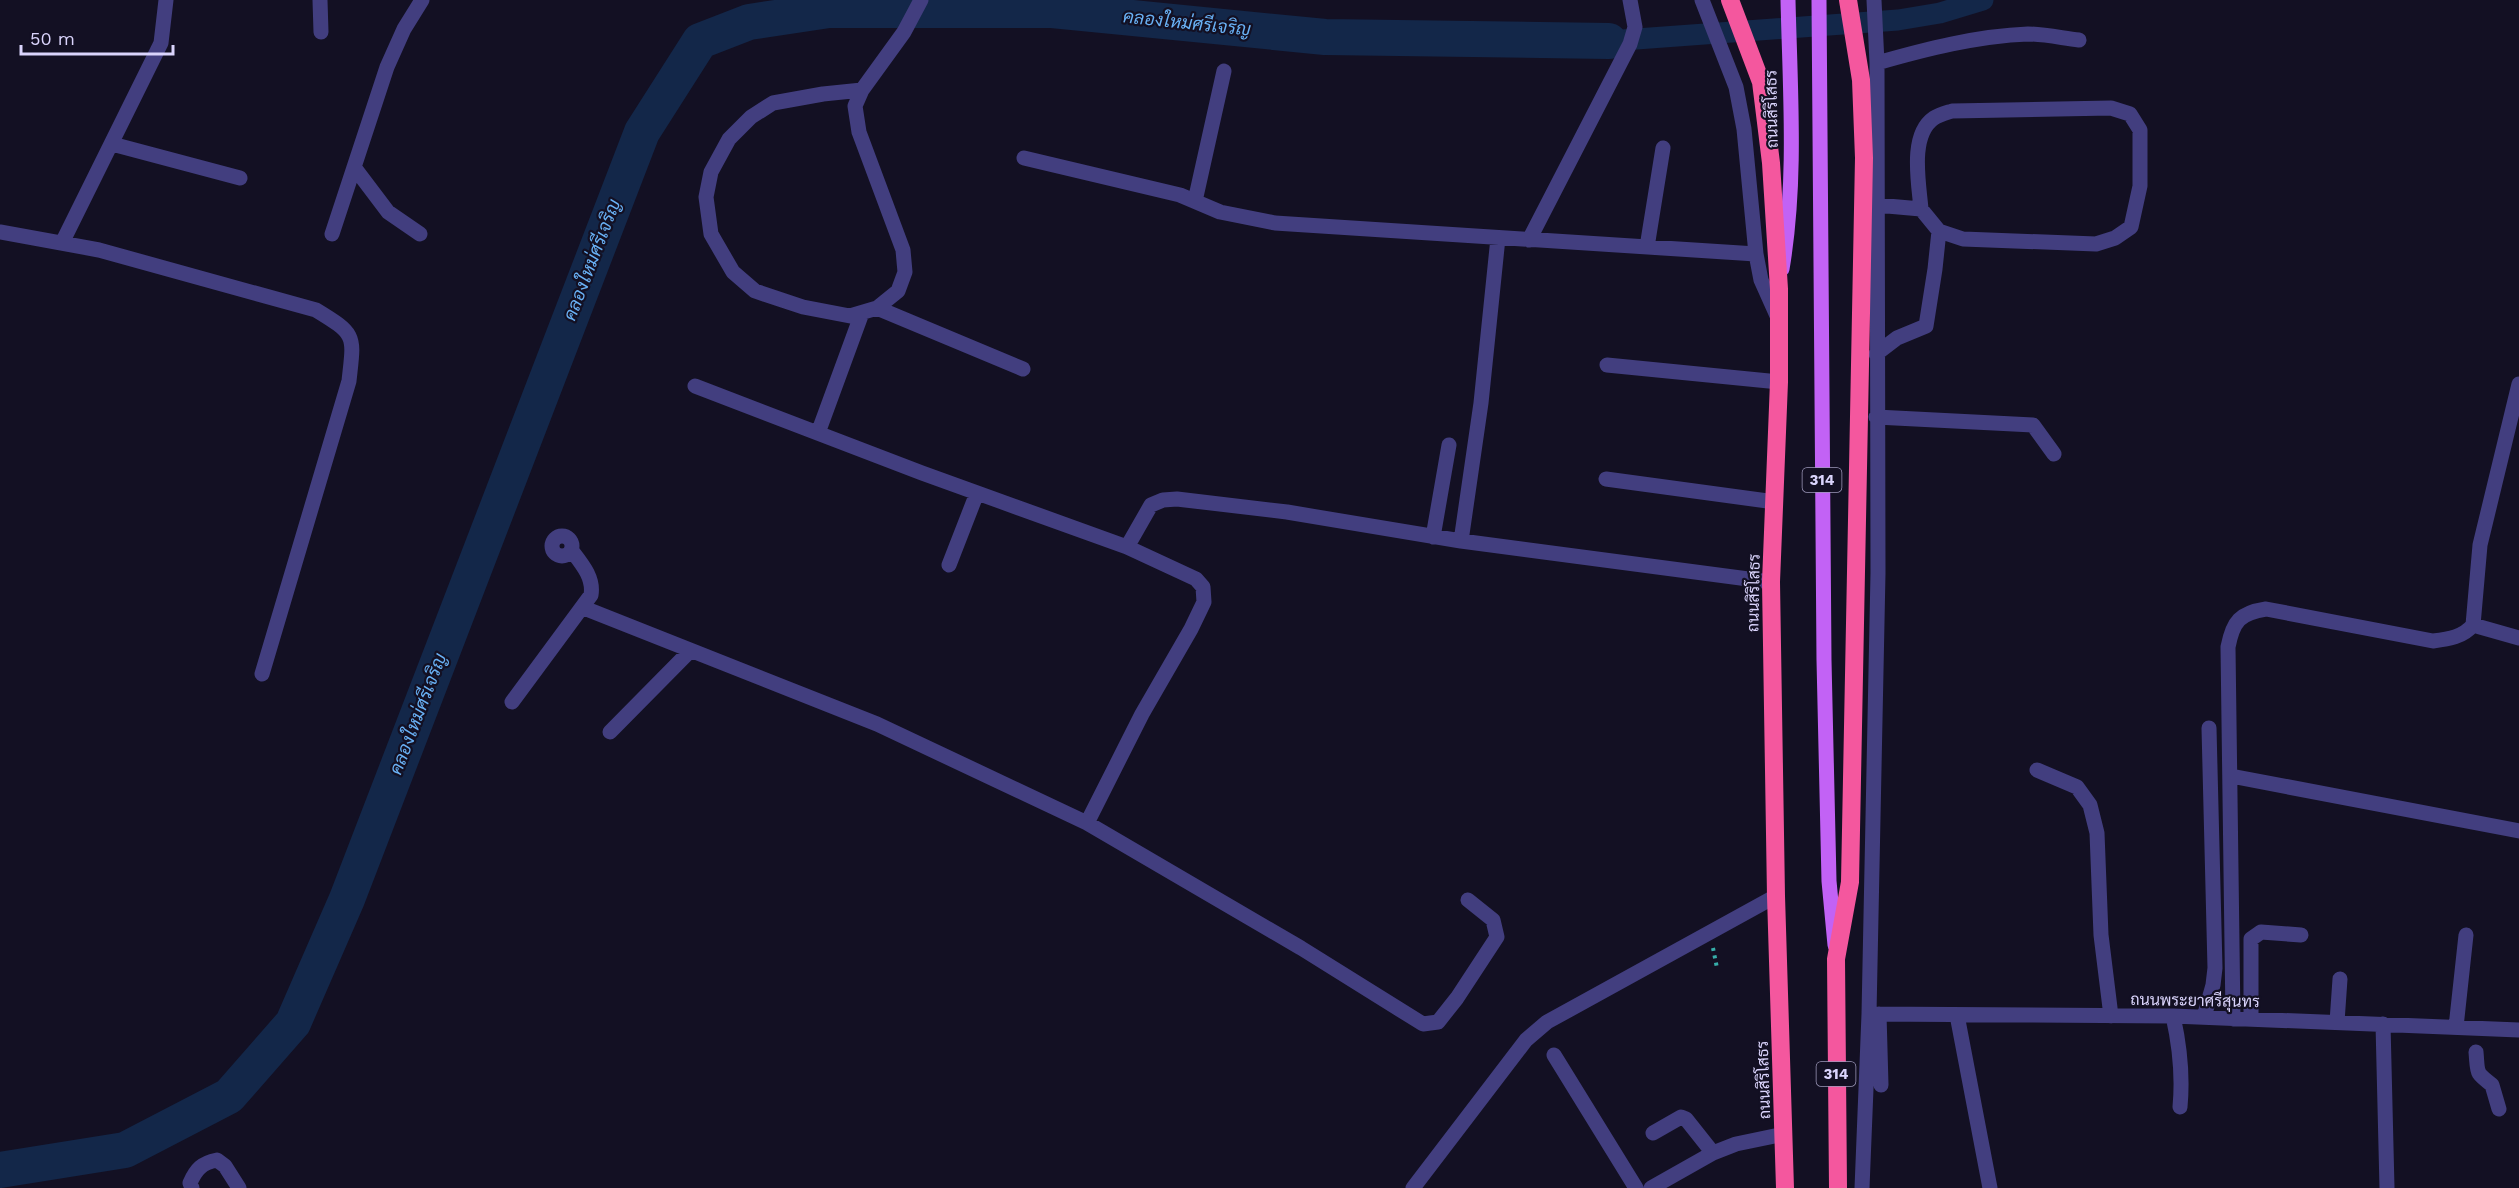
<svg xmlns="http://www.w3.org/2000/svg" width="2519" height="1188" font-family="'Work Sans',Sarabun,sans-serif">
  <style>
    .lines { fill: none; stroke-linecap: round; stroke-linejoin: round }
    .canal { stroke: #132749; stroke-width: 21 }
    .river { stroke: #132749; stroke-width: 36 }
    .path { stroke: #37aeaa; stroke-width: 4; stroke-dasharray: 3 4.5; stroke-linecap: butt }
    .minor { stroke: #423e7f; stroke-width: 15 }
    .major { stroke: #c262f5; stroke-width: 15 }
    .highway { stroke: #f4579e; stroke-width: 18 }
    .labels { text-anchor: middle; stroke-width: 4.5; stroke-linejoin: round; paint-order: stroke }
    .shield { fill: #131023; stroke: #9e99bb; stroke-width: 1.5 }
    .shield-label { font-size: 15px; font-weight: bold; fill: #dad4fc }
    .street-label { font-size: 16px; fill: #dad4fc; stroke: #131023 }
    .water-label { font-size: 18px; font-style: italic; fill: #69b1f5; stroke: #131023 }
  </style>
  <rect width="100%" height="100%" fill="#131023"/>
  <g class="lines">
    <!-- canal -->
    <path class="canal" d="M1609,41L1898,20L1940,13L1983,0"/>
    <!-- river -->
    <path class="river" d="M0,1170L125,1150L229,1096L293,1023L347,899L642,132L700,41L749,22L829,10H1052L1325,37L1609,41"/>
    <!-- path -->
    <path class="path" d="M1713,948L1717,968"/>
    <!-- minor -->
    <path class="minor" d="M320,0L321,32
      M1702,0L1736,87L1744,129L1756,254L1761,280L1778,318
      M1877,63C1926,49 1977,36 2028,34C2044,34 2062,38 2079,40
      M862,90L823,94L773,103L751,117L729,139L711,172L706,197L711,234L733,272L755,291L803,307L850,316L877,308L898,291L905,272L903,250L859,132L855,106L862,90L904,32L921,0
      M112,144L240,178
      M1024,158L1180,195L1220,212L1275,223L1756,254
      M354,167L388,212L420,234
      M1195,201L1224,71
      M1876,205L1921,209L1939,231L1963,239L2096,244L2115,238L2131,227L2140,186V130L2130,114L2111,108L1952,111C1946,113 1939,115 1934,118C1909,135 1919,184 1921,209
      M0,232L99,250L316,310C357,335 354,335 349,381L262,674
      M332,234L387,67L404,29L422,0
      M1529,240L1630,44L1635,27L1630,0
      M62,243L161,43L166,0
      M1647,247L1663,148
      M877,308L1023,369
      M1876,354L1897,338L1926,326L1935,269L1939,231
      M1607,365L1779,382
      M695,386L922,473L1127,547L1196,579L1203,587L1204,602L1191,629L1142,714L1087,823
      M1876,417L2033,425L2054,454
      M818,433L862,313
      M1606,479L1775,502
      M552 546a10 10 0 1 1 20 0a10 10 0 1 1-20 0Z
      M1433,537L1449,445
      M1461,541L1481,403L1498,238
      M1127,547L1151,505L1163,500L1177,499L1287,512L1461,541L1771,582
      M949,565L977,493
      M584,608L877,724L1087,823L1301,948L1423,1024L1438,1022L1457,998L1497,937L1493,920L1468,900
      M2473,625L2519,638
      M512,702L591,595C594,578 582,564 572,551
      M610,732L690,651
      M2037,770L2077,787L2090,805L2097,833L2101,935L2111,1016
      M2231,776L2519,831
      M1869,1014L2173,1016L2519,1030
      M1879,1014L1881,1085
      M1957,1015L1990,1188
      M2173,1016C2180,1047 2183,1075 2180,1107
      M2204,1017L2213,985L2215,968L2209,728
      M2233,1019L2228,647C2233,621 2240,613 2266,609L2433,641C2449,639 2463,637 2473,625L2480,545L2519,384
      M2251,1019V939L2261,932L2301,935
      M2337,1022L2340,979
      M2383,1024L2387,1188
      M2456,1027L2466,935
      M2476,1052C2478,1074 2475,1072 2492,1085L2499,1109
      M1554,1055L1636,1188
      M1653,1133L1681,1117L1686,1119L1713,1153
      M192,1188L190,1183C196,1169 202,1163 217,1160L225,1166L239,1188
      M1413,1188L1526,1040L1547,1022L1776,896
      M1651,1188L1713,1153L1736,1144L1784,1134
      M1862,1188L1869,1014L1878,573L1877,63L1874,0"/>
    <!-- major -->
    <path class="major" d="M1819,0L1824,660L1829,881L1835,945
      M1782,269C1797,181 1790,89 1788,0"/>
    <!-- highway -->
    <path class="highway" d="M1730,0L1761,82L1771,163L1779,289V382L1771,582L1776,896L1785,1188
      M1838,1188L1836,959L1850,882L1864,158L1861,80L1848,0"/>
  </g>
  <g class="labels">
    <!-- shield labels -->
    <g class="shield">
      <rect x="1802.5" y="468" width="39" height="24" rx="4.5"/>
      <rect x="1816.5" y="1062" width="39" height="24" rx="4.5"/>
    </g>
    <g class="shield-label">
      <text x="1822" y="485">314</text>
      <text x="1836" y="1079">314</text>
    </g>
    <!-- street labels -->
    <g class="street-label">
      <text transform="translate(1771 109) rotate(-91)" y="6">ถนนสิริโสธร</text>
      <text transform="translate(1753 593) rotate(-89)" y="6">ถนนสิริโสธร</text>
      <text transform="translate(2195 1000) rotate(1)" y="6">ถนนพระยาศรีสุนทร</text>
      <text transform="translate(1763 1080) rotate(-92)" y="6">ถนนสิริโสธร</text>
    </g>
    <!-- water labels -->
    <g class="water-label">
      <text transform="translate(1187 23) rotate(6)" y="6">คลองใหม่ศรีเจริญ</text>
      <text transform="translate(592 260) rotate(-69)" y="6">คลองใหม่ศรีเจริญ</text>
      <text transform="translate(418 714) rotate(-69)" y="6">คลองใหม่ศรีเจริญ</text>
    </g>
  </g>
  <!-- scale -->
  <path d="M21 45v9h152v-9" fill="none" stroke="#dad4fc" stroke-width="3"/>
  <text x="30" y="45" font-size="18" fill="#dad4fc" stroke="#131023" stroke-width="4.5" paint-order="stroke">50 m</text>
</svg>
